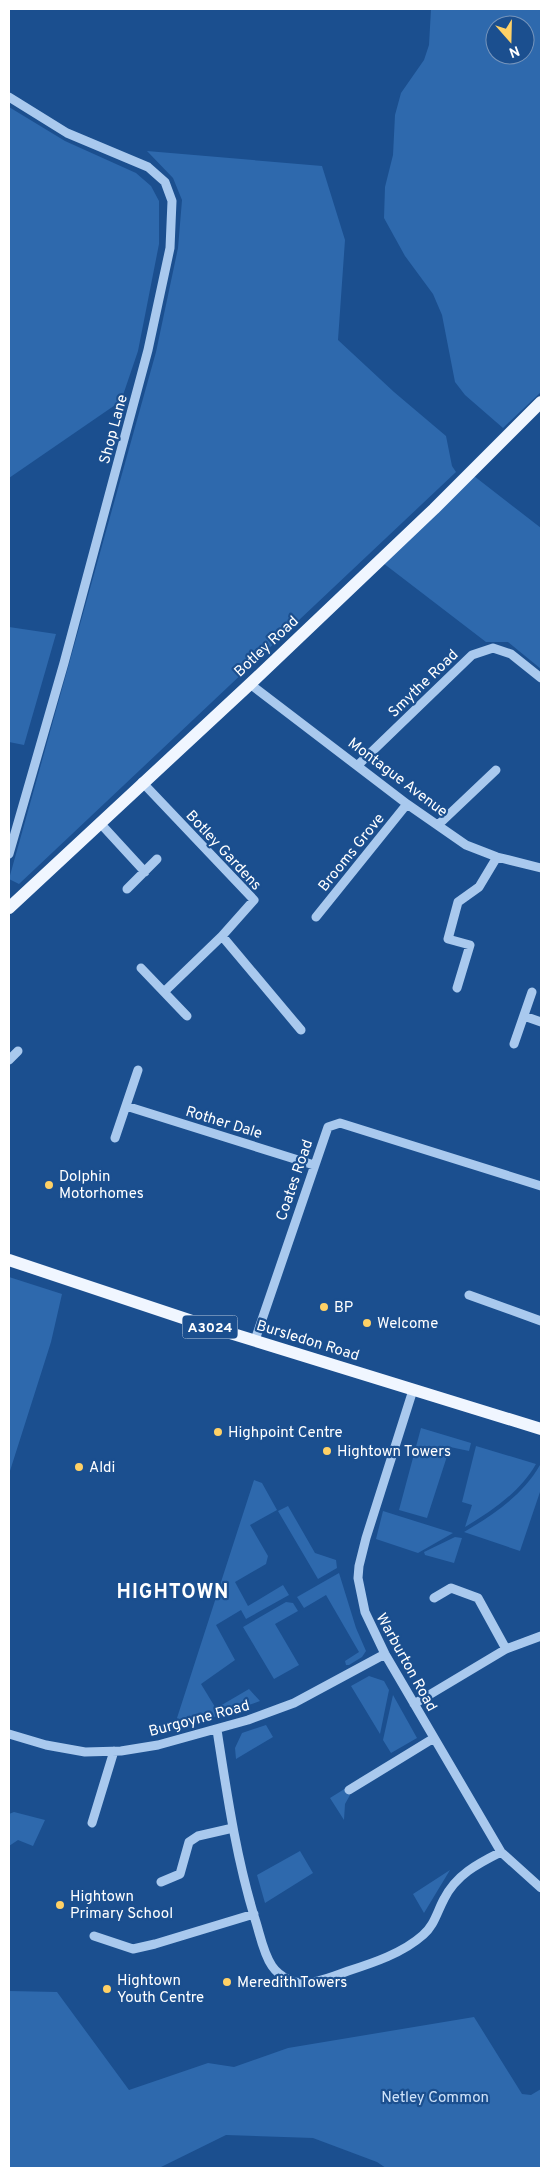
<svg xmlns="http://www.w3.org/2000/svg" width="550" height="2177" font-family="Overpass,sans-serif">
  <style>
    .green { fill: #2e69ad; fill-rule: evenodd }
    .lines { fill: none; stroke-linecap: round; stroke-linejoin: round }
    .minor { stroke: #a9c9ee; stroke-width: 9 }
    .major { stroke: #f0f6ff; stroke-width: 12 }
    .poi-dot { fill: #ffd166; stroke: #1b4f8f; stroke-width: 2 }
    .labels { text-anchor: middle; stroke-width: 4.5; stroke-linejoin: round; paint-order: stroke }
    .shield { fill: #1b4f8f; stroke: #bbcadd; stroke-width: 1 }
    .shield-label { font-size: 14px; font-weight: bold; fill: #fff }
    .street-label { font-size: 15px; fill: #fff; stroke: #1b4f8f }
    .poi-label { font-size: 15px; fill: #fff; stroke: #1b4f8f; text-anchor: start }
    .park-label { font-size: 15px; fill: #cfe3fa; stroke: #1b4f8f }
    .district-label { font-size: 20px; font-weight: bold; letter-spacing: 1px; fill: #fff; stroke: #1b4f8f }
  </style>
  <rect width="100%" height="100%" fill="#1b4f8f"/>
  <!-- green -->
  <path class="green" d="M431,9H541V392L503,428L465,395L455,382L442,315L433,294L405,256L384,218L385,187L393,155L395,115L401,93L424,60L429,45ZM495,25H525V55H495Z
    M9,107L65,141L136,173L151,186L159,201V244L138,351L121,401L9,478Z
    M147,151L322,166L345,240L338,340L394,392L446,436L452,466L456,472L19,884L9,879L156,352L178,248L182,200L173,178Z
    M474,476L541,528V669L508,642H486L383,563Z
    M9,627L56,634L24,745L9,742Z
    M9,1277L62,1294L51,1342L9,1474Z
    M421,1428L471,1443L469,1451L450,1447L427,1518L399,1510Z
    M476,1446L536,1464C520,1492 492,1511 465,1527L472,1505L462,1502Z
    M540,1465L541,1489L520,1551L464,1532C493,1515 523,1495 540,1465Z
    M254,1480L262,1483L277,1510L250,1525L268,1556L266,1564L235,1582L248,1606L283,1585L289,1595L246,1619L241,1610L216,1625L235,1660L201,1684L215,1707L220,1706L249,1689L260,1701L221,1715L184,1725L177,1718Z
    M288,1506L315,1553L336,1560L337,1568L318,1579L278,1511Z
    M383,1511L453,1533L418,1553L376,1539Z
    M455,1537L462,1538L454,1563L425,1555L424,1552Z
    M339,1573L356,1628L366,1651L362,1657L349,1665H346L345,1661L359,1652L326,1595L304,1608L297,1597Z
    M286,1602L293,1603L298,1611L275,1624L299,1665L274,1679L243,1627Z
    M369,1676L384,1681L389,1690L380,1734L351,1686Z
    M393,1695L417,1738L391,1753L383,1740Z
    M266,1725L273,1737L236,1759L235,1748L242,1733Z
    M346,1788L350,1795L345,1804L344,1820L330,1798Z
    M14,1812L45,1820L33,1846L18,1840L9,1846V1814Z
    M300,1851L313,1873L265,1903L257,1875Z
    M450,1870L424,1913L413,1894Z
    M9,1991L57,1992L129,2090L208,2063L234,2067L288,2048L474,2017L522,2094L531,2095L541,2089V2168H386L377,2162L313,2138L226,2135L159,2168H9Z"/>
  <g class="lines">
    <!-- minor -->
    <path class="minor" d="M9,97L67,133L148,167L165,182L172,201L170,248L148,350L64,663L9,854
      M250,684L407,804L466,845L497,857L541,868
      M358,765L472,655L493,648L511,654L541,678
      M142,782L254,900L222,936L165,991
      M100,823L145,872
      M438,825L496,770
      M127,889L157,859
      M316,917L407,804
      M222,936L301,1030
      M141,968L187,1016
      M457,988L470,945L448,939L458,902L479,887L497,857
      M524,1016L541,1022
      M514,1044L532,992
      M9,1060L18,1051
      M126,1106L314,1165
      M115,1138L138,1070
      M469,1295L541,1321
      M255,1340L328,1127L340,1123L541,1186
      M413,1390L366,1538L359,1566L358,1578L365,1612L385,1654L501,1852L541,1888
      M434,1598L451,1588L478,1598L506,1649
      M414,1704L506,1649L541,1636
      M217,1730C227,1794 236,1857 255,1919C260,1934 263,1953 272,1966C276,1972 283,1977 289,1980C307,1988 331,1977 348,1971C373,1963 403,1953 423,1935C434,1926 437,1912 444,1899C456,1875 477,1864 501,1852
      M9,1734L46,1745L85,1752L121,1751L158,1745L248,1720L294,1703L385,1654
      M349,1790L434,1738
      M92,1823L114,1751
      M161,1882L180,1874L189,1842L198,1836L233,1828
      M94,1936L133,1949L155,1944L254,1914"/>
    <!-- major -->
    <path class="major" d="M9,908L250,684L434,509L541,402
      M9,1260L204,1325L541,1429"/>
  </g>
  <!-- markers -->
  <g class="poi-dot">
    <circle cx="49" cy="1185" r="5"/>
    <circle cx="324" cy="1307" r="5"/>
    <circle cx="367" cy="1323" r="5"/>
    <circle cx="218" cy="1432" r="5"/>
    <circle cx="327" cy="1451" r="5"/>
    <circle cx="79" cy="1467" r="5"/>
    <circle cx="60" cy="1905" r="5"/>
    <circle cx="227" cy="1982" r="5"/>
    <circle cx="107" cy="1989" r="5"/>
  </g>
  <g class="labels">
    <!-- shield labels -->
    <rect class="shield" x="182.5" y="1315.5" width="55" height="23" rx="4"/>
    <g class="shield-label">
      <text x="210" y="1332">A3024</text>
    </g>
    <!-- street labels -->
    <g class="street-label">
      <text transform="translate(113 429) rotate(-75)" y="5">Shop Lane</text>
      <text transform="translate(266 646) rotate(-43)" y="5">Botley Road</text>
      <text transform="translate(423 683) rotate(-44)" y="5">Smythe Road</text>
      <text transform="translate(398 777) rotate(37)" y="5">Montague Avenue</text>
      <text transform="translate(224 850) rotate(47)" y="5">Botley Gardens</text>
      <text transform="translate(351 852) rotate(-51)" y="5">Brooms Grove</text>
      <text transform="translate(224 1122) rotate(17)" y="5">Rother Dale</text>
      <text transform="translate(294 1180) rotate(-71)" y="5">Coates Road</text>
      <text transform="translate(308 1340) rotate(17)" y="5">Bursledon Road</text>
      <text transform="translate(407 1662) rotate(61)" y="5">Warburton Road</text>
      <text transform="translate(199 1718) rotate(-15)" y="5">Burgoyne Road</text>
    </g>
    <!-- poi labels -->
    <g class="poi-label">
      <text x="59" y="1181">Dolphin<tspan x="59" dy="17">Motorhomes</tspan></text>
      <text x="334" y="1312">BP</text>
      <text x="377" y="1328">Welcome</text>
      <text x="228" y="1437">Highpoint Centre</text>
      <text x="337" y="1456">Hightown Towers</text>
      <text x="89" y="1472">Aldi</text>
      <text x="70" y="1901">Hightown<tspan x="70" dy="17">Primary School</tspan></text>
      <text x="117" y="1985">Hightown<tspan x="117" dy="17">Youth Centre</tspan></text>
      <text x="237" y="1987">Meredith Towers</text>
    </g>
    <!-- park labels -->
    <g class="park-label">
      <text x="435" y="2102">Netley Common</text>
    </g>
    <!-- district labels -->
    <g class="district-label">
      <text x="173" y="1598">HIGHTOWN</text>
    </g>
  </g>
  <!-- border -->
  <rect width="550" height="2177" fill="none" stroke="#ffffff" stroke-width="20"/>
  <!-- north arrow -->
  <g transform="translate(510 40) rotate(160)"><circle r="24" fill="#1b4f8f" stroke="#7695bc"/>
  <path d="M0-4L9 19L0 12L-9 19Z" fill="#ffd166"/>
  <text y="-8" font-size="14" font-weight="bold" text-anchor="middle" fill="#ffffff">N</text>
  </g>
</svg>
